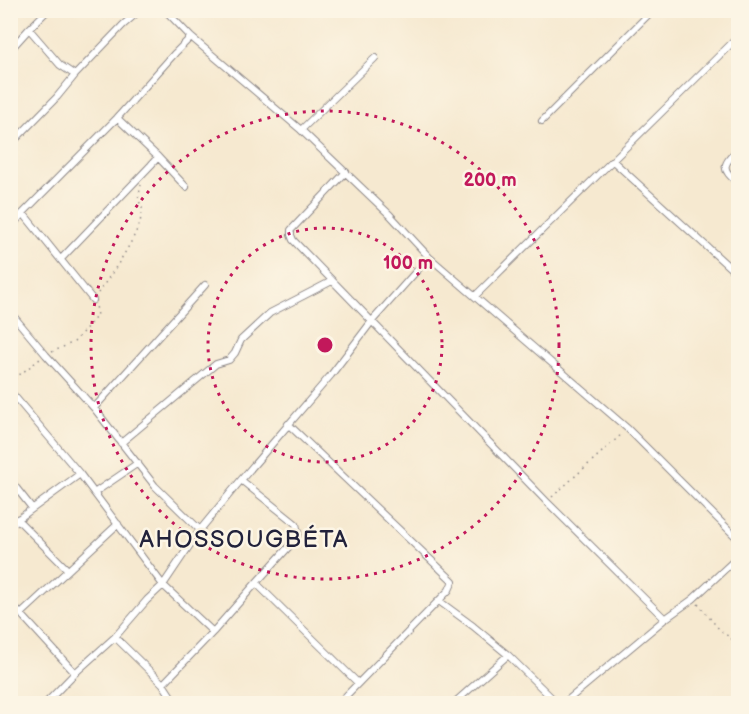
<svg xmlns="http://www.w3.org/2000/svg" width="749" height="714" font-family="'Balsamiq Sans',sans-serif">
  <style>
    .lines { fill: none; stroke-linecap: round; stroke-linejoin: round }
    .minor-casing { stroke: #8c8686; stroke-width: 8 }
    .path { stroke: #8c8686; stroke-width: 1.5; stroke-dasharray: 1.5 4.5; stroke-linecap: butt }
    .minor { stroke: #fff; stroke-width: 6 }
    .ring { fill: none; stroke: #c2185b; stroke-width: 3; stroke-dasharray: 3 6 }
    .labels { text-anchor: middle; stroke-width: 5; stroke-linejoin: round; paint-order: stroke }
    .quarter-label { font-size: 24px; letter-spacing: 1.5px; fill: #22223b; stroke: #fcf5e5 }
    .centre { fill: #c2185b; stroke: #fcf5e5; stroke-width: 3 }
    .ring-label { font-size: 18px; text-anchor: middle; font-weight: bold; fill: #c2185b; stroke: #fcf5e5; stroke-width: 5; stroke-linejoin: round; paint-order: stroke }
  </style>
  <rect width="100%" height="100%" fill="#fcf5e5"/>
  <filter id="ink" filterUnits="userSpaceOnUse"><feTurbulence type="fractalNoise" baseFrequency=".0167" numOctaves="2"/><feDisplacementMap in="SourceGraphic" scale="12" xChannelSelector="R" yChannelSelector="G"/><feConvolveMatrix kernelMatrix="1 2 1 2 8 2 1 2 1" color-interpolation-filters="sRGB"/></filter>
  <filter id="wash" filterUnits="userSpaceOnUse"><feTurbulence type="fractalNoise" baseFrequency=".008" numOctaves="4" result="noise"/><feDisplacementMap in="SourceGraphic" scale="24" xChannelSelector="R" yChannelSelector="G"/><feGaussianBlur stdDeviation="1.35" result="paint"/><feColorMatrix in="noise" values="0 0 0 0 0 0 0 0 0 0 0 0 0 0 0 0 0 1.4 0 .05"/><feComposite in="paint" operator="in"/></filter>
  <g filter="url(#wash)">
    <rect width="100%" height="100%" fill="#f6e9d0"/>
  </g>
  <g filter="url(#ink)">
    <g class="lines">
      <!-- minor casing -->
      <g class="minor-casing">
        <path id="minor" d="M165,10L191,37L301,130L390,215L429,257L628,429L738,539
          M10,50L29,29L48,10
          M75,75L123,25L140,10
          M117,118L158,157L186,187
          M542,121L653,10
          M301,130L375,58
          M10,145L57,97L75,75L60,65L29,29
          M738,149C723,165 720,168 738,183
          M613,161L738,275
          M346,172L291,230V235L293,240L547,502L665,619
          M23,213L93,300
          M10,228L23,213L117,118L175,53L191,37
          M61,259L151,165L158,157
          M475,296L738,37
          M10,312L46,355L94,408L155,486L200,530
          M10,391L80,474L163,585L213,632
          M94,408L205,285
          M288,424L453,581L449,590L338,704
          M121,443L216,364L229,360L235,353L241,340L270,313L332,281
          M10,480L32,508
          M94,493L138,463
          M17,519L68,570
          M10,525L80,474
          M256,583L358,683
          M439,601L473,626L508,655L558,704
          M10,604L21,614L75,673
          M21,614L118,524
          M115,637L163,684L176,704
          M163,684L213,632L256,583L294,541L298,533L296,524L241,480
          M45,704L75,673L115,637L147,600L163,585L200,530L241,480L331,375L372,321L429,257
          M453,704L508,655
          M563,704L665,619L693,599L738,557"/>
      </g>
      <!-- path -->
      <path class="path" d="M98,293C110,276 145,228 142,207C141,204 139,202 138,199L141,185
        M52,352L74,342L96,317L97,312L96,305
        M10,382L40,359
        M552,497L622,434
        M698,604L719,629L738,644"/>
      <!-- minor -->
      <use href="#minor" class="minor"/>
    </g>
  </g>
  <!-- distance rings -->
  <g class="ring">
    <circle cx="325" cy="345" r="117"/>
    <circle cx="325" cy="345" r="234"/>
  </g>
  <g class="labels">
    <!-- quarter labels -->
    <g class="quarter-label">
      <text x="244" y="547">AHOSSOUGBÉTA</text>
    </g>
  </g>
  <circle cx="325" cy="345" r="9" class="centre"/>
  <g class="ring-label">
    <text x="490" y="186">200 m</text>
    <text x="408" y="269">100 m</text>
  </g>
  <!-- margin -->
  <rect width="749" height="714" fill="none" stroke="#fcf5e5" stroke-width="36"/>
</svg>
